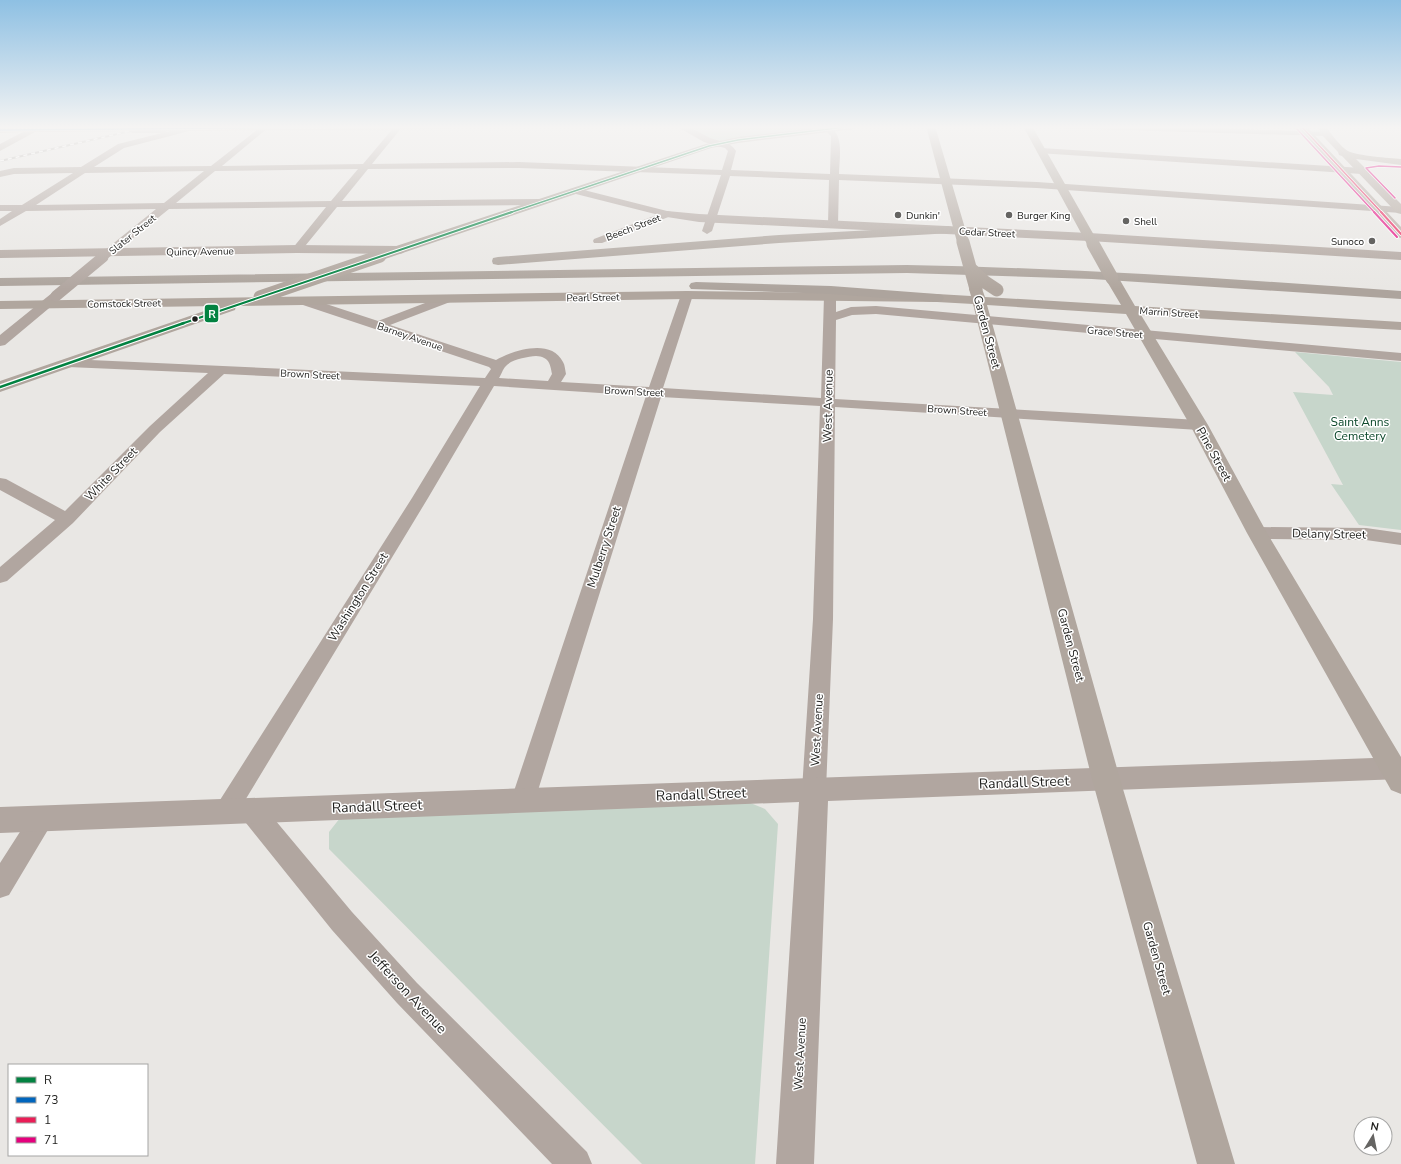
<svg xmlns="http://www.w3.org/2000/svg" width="1401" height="1164" font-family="'Nunito Sans',sans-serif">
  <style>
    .green { fill: #c7d6cb }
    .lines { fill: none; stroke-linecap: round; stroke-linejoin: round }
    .minor { fill: #b1a6a0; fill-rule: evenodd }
    .tertiary { fill: #b1a6a0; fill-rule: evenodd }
    .secondary { fill: #b0a69e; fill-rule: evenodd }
    .primary { fill: #b2a79f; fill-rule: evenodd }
    .motorway { fill: #ada49d; fill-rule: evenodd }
    .rail-casing { stroke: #b0aba7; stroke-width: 2 }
    .rail { stroke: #fff; stroke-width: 1.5; stroke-dasharray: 4; stroke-linecap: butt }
    .minor-bridge { stroke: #b1a6a0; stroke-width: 11 }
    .secondary-bridge { stroke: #b0a69e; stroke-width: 13 }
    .primary-bridge { stroke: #b2a79f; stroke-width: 10 }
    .bus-1-far2-casing { stroke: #fff; stroke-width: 3 }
    .bus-1-far1-casing { stroke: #fff; stroke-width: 4 }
    .bus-1-casing { stroke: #fff; stroke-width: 5 }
    .bus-2-casing { stroke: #fff; stroke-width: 3 }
    .bus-3-far1-casing { stroke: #fff; stroke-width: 3 }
    .bus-3-casing { stroke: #fff; stroke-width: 4 }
    .bus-4-far1-casing { stroke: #fff; stroke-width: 3 }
    .bus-4-casing { stroke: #fff; stroke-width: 4 }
    .bus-1-far2 { stroke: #028241; stroke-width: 1.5 }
    .bus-1-far1 { stroke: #028241; stroke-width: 2 }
    .bus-1 { stroke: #028241; stroke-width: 2.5 }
    .bus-2 { stroke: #0065bd; stroke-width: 1.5 }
    .bus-3-far1 { stroke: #ea1d57; stroke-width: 1.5 }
    .bus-3 { stroke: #ea1d57; stroke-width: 2 }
    .bus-4-far1 { stroke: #e5007d; stroke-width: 1.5 }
    .bus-4 { stroke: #e5007d; stroke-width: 2 }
    .poi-dot { fill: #656462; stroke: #fff; stroke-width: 1.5 }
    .bus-dot { fill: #1e1e1c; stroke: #fff; stroke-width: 1.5 }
    .labels { text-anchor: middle; stroke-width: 3; stroke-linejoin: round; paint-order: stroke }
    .far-poi-label { font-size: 10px; fill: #1e1e1c; stroke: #fff; text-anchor: start }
    .far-street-label { font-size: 10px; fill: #1e1e1c; stroke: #fff }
    .street-label { font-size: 12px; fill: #1e1e1c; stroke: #fff }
    .park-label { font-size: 12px; fill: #0c482b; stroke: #fff }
    .near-street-label { font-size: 14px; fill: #1e1e1c; stroke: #fff }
    .line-badge { stroke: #fff; stroke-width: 1.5 }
    .badge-label { font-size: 11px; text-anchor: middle; font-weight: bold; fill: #fff }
  </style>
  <rect width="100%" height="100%" fill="#e9e7e4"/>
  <!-- green -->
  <path class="green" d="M680,126H848L722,144Z
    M1295,352L1401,362V530L1359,525L1331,484L1343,485L1293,392L1333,395L1329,387Z
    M748,802L765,809L778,824L755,1164H642L329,849V832L340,818Z"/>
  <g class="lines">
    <!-- minor -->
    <path class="minor" d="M190,126L194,128L193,130L124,148L94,167L211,166L262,126L269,127L222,166L363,164L395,126H403L372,164L519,162L722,170L728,151L725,148L717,146L716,144L717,142C725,140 732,145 736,151L731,170L830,174L831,136L824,129L828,127C845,132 839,160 839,174L1037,182L1400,207L1401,213L1037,188L839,180L838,224L833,227L828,224L829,180L730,176L712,231L707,234L702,231L721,175L519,168L368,169L342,201L541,199L546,202L541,205L337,207L301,251L297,252L292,249L326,207L169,209L107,259L103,260L97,257L99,255L156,209L26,211L0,226V219L12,211H0V205H22L73,173L14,174L0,177V171L14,168L81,167L118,144ZM358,169L331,201L176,203L215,171ZM204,171L164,203L36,205L85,173Z
      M1055,126H1147L1326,132L1330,134L1326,136L1059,128Z
      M1041,148L1362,168L1366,171L1362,174L1038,153L1037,151Z
      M667,211L671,212L672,214L671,216L602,243H594L593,241L594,239Z
      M687,291L691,292L693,295L663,388L821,398L824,296L826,293H834L836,296V312L851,307L876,306L1401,353V361L876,314L852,315L836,320L835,399L1199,420L1204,422L1207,425L1204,428L1199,430L835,407L833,619L826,790L823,797L814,800L805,797L802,790L813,619L820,406L661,397L535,800L532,807L523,810L514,807L511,800L646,396L494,386L428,498L244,802L251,799L260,802L352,912L417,983L587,1152L592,1164H552L397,1003L332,930L242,818L239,810C233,820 228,823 216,819L213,811L412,498L480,386L224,374L160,432L73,523L7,581L0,583V567L55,520L0,490V478L6,479L65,511L150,426L208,373L68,367L63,366L61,363L63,360L68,359L485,378L491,369L489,367L300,304L298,301L300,298H308L378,321L446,295L450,296L452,299L450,302L390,325L496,360C514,350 551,338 563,362C565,365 565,370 566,374L561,382L649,387L681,295L683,292ZM536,356C549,357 550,363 552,374L548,381L499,378C501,375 503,369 505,367C511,359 527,357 536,356Z
      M56,292L60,293L62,296L60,299L5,345L0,346V335L52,293Z
      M1257,527L1366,528L1401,533V545L1366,540L1257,539L1251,537L1248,533L1251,529Z
      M43,807L52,810L55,818L9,895L0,898V863L34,810Z"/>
    <!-- tertiary -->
    <path class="tertiary" d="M676,126H687L710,138L723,142L725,144L720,147L704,142Z
      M576,188L667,211L699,214L1089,233L1401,252V260L1089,241L699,222L667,217L572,193L571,191L572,189Z
      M297,245L399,246L403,247L405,250L403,253L399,254L297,253L0,258V250Z
      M1401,757V779L828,801L814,1164H776L799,802L0,833V807Z"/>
    <!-- secondary -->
    <path class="secondary" d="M834,126H859L854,129L738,143L711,148L385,259H375L374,256L375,253L706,144L738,137Z
      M926,126H935L969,242L967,245H959L957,242Z
      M1023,126H1032L1099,244L1097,247H1089L1087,244Z
      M1112,274L1117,275L1135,306L1401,322V330L1141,315L1208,425L1267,533L1401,757V794L1391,790L1247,533L1190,425L1126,314L987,305L1120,779L1235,1164H1197L1092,779L973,304L937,302L687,299L236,306L235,310L0,392V381L219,306L0,309V301L687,291L937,294L971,296L969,289L971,286L976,285L981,286L985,297L1121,305L1105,278L1107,275Z"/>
    <!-- primary -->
    <path class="primary" d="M135,126L138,128L133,131L35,132L0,151V144L23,132L0,133V127Z
      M160,126H453L448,129L163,131L158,128Z
      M1297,126H1306L1401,227V238L1397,237Z
      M1318,126H1326C1329,132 1342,148 1348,151C1358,156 1389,158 1401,159V165L1356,159L1401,204V214L1397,213L1342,156L1339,155L1338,152L1321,134Z"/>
    <!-- motorway -->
    <path class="motorway" d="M948,226L952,227L954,230L952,233L779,243L498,265L493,264L492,261L493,258L498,257L779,235Z
      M907,265C1072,268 1236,279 1401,291V299L1092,279L907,273L0,286V278Z
      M696,282L831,286L937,294L942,295L944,298L942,301L937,302L831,294L691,289L689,286L691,283Z"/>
    <!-- rail casing -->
    <g class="rail-casing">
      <path id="rail" d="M0,161L152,126"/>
    </g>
    <!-- rail -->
    <use href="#rail" class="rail"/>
    <!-- minor-bridge -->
    <path class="minor-bridge" d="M56,296L103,257"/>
    <!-- secondary-bridge -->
    <path class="secondary-bridge" d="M963,242L976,289
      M1093,244L1112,278
      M970,268L985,282L997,290
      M260,297L380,256"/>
    <!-- primary-bridge -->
    <path class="primary-bridge" d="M133,128H163"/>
    <!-- bus-1-far2 casing -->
    <g class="bus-1-far2-casing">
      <path id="bus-1-far2" d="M509,213L709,146L738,140L854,126"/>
    </g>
    <!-- bus-1-far1 casing -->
    <g class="bus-1-far1-casing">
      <path id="bus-1-far1" d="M181,324L512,212"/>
    </g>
    <!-- bus-1 casing -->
    <g class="bus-1-casing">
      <path id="bus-1" d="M0,387L184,323"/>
    </g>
    <!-- bus-2 casing -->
    <g class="bus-2-casing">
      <path id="bus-2" d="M0,130L448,126"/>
    </g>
    <!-- bus-3-far1 casing -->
    <g class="bus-3-far1-casing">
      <path id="bus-3-far1" d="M1301,126L1382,213"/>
    </g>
    <!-- bus-3 casing -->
    <g class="bus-3-casing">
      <path id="bus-3" d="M1381,212L1401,234"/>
    </g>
    <!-- bus-4-far1 casing -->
    <g class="bus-4-far1-casing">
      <path id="bus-4-far1" d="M1297,129L1375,213
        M1395,198L1366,168L1379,166L1401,167"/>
    </g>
    <!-- bus-4 casing -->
    <g class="bus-4-casing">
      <path id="bus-4" d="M1374,212L1397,237"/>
    </g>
    <!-- bus-1-far2 -->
    <use href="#bus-1-far2" class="bus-1-far2"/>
    <!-- bus-1-far1 -->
    <use href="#bus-1-far1" class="bus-1-far1"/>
    <!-- bus-1 -->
    <use href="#bus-1" class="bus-1"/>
    <!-- bus-2 -->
    <use href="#bus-2" class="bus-2"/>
    <!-- bus-3-far1 -->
    <use href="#bus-3-far1" class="bus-3-far1"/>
    <!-- bus-3 -->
    <use href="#bus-3" class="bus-3"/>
    <!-- bus-4-far1 -->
    <use href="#bus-4-far1" class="bus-4-far1"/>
    <!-- bus-4 -->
    <use href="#bus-4" class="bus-4"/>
  </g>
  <!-- sky -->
  <linearGradient id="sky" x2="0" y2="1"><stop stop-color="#8ec0e3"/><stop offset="0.44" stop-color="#f5f4f3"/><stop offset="1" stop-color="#f5f4f3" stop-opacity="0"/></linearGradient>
  <rect width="1401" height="289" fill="url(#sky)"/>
  <!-- markers -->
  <g class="poi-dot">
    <circle cx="898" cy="215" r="4"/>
    <circle cx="1009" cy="215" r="4"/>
    <circle cx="1126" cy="221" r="4"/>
    <circle cx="1372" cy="241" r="4"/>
  </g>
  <circle class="bus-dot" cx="195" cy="319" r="3.5"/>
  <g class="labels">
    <!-- far-poi labels -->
    <g class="far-poi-label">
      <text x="906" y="219">Dunkin'</text>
      <text x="1017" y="219">Burger King</text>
      <text x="1134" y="225">Shell</text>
      <text x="1364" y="245" text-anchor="end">Sunoco</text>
    </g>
    <!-- far-street labels -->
    <g class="far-street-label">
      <text transform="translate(633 227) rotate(-21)" y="4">Beech Street</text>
      <text transform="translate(987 232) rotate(3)" y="4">Cedar Street</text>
      <text transform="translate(132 234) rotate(-39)" y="4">Slater Street</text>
      <text transform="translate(200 251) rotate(-1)" y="4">Quincy Avenue</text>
      <text transform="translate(593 297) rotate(-1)" y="4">Pearl Street</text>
      <text transform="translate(124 303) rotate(-1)" y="4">Comstock Street</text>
      <text transform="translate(1169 312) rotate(4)" y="4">Marrin Street</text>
      <text transform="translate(1115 332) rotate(5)" y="4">Grace Street</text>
      <text transform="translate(410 336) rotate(19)" y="4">Barney Avenue</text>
      <text transform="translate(310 374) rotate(3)" y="4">Brown Street</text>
      <text transform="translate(634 391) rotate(3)" y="4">Brown Street</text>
      <text transform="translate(957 410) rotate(4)" y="4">Brown Street</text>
    </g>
    <!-- street labels -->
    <g class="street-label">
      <text transform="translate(987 332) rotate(75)" y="4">Garden Street</text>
      <text transform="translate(828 406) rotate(-89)" y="4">West Avenue</text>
      <text transform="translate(1214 454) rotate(61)" y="4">Pine Street</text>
      <text transform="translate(111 474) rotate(-46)" y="4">White Street</text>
      <text transform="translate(1329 534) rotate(1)" y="4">Delany Street</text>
      <text transform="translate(604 547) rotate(-72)" y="4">Mulberry Street</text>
      <text transform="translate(358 597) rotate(-58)" y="4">Washington Street</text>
      <text transform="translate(1071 645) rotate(75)" y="4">Garden Street</text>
      <text transform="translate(817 730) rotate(-87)" y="4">West Avenue</text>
      <text transform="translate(1157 958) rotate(74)" y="4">Garden Street</text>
      <text transform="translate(800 1054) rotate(-87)" y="4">West Avenue</text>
    </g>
    <!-- park labels -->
    <g class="park-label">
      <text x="1360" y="426">Saint Anns<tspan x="1360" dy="14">Cemetery</tspan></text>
    </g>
    <!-- near-street labels -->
    <g class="near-street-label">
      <text transform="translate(1024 782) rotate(-2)" y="5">Randall Street</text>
      <text transform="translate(701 794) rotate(-2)" y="5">Randall Street</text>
      <text transform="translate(377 806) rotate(-2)" y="5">Randall Street</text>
      <text transform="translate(408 992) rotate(47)" y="5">Jefferson Avenue</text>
    </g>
  </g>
  <rect class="line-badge" x="204" y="304" width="15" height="19" rx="4" fill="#028241"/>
  <g class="badge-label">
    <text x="212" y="318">R</text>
  </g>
  <!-- legend -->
  <rect x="8" y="1064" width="140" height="92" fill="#ffffff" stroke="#a5a5a4"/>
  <rect x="16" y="1077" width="20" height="6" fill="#028241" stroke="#a5a5a4"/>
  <text x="44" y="1084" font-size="12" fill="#1e1e1c">R</text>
  <rect x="16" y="1097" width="20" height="6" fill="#0065bd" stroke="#a5a5a4"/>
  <text x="44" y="1104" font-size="12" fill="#1e1e1c">73</text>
  <rect x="16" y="1117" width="20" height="6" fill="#ea1d57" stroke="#a5a5a4"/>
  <text x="44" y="1124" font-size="12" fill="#1e1e1c">1</text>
  <rect x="16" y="1137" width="20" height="6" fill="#e5007d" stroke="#a5a5a4"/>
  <text x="44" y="1144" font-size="12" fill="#1e1e1c">71</text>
  <!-- north arrow -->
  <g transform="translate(1373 1136) rotate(10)"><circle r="19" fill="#ffffff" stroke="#a5a5a4"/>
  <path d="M0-3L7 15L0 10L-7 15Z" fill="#656462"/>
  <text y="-6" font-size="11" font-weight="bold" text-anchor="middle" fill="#1e1e1c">N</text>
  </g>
</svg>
